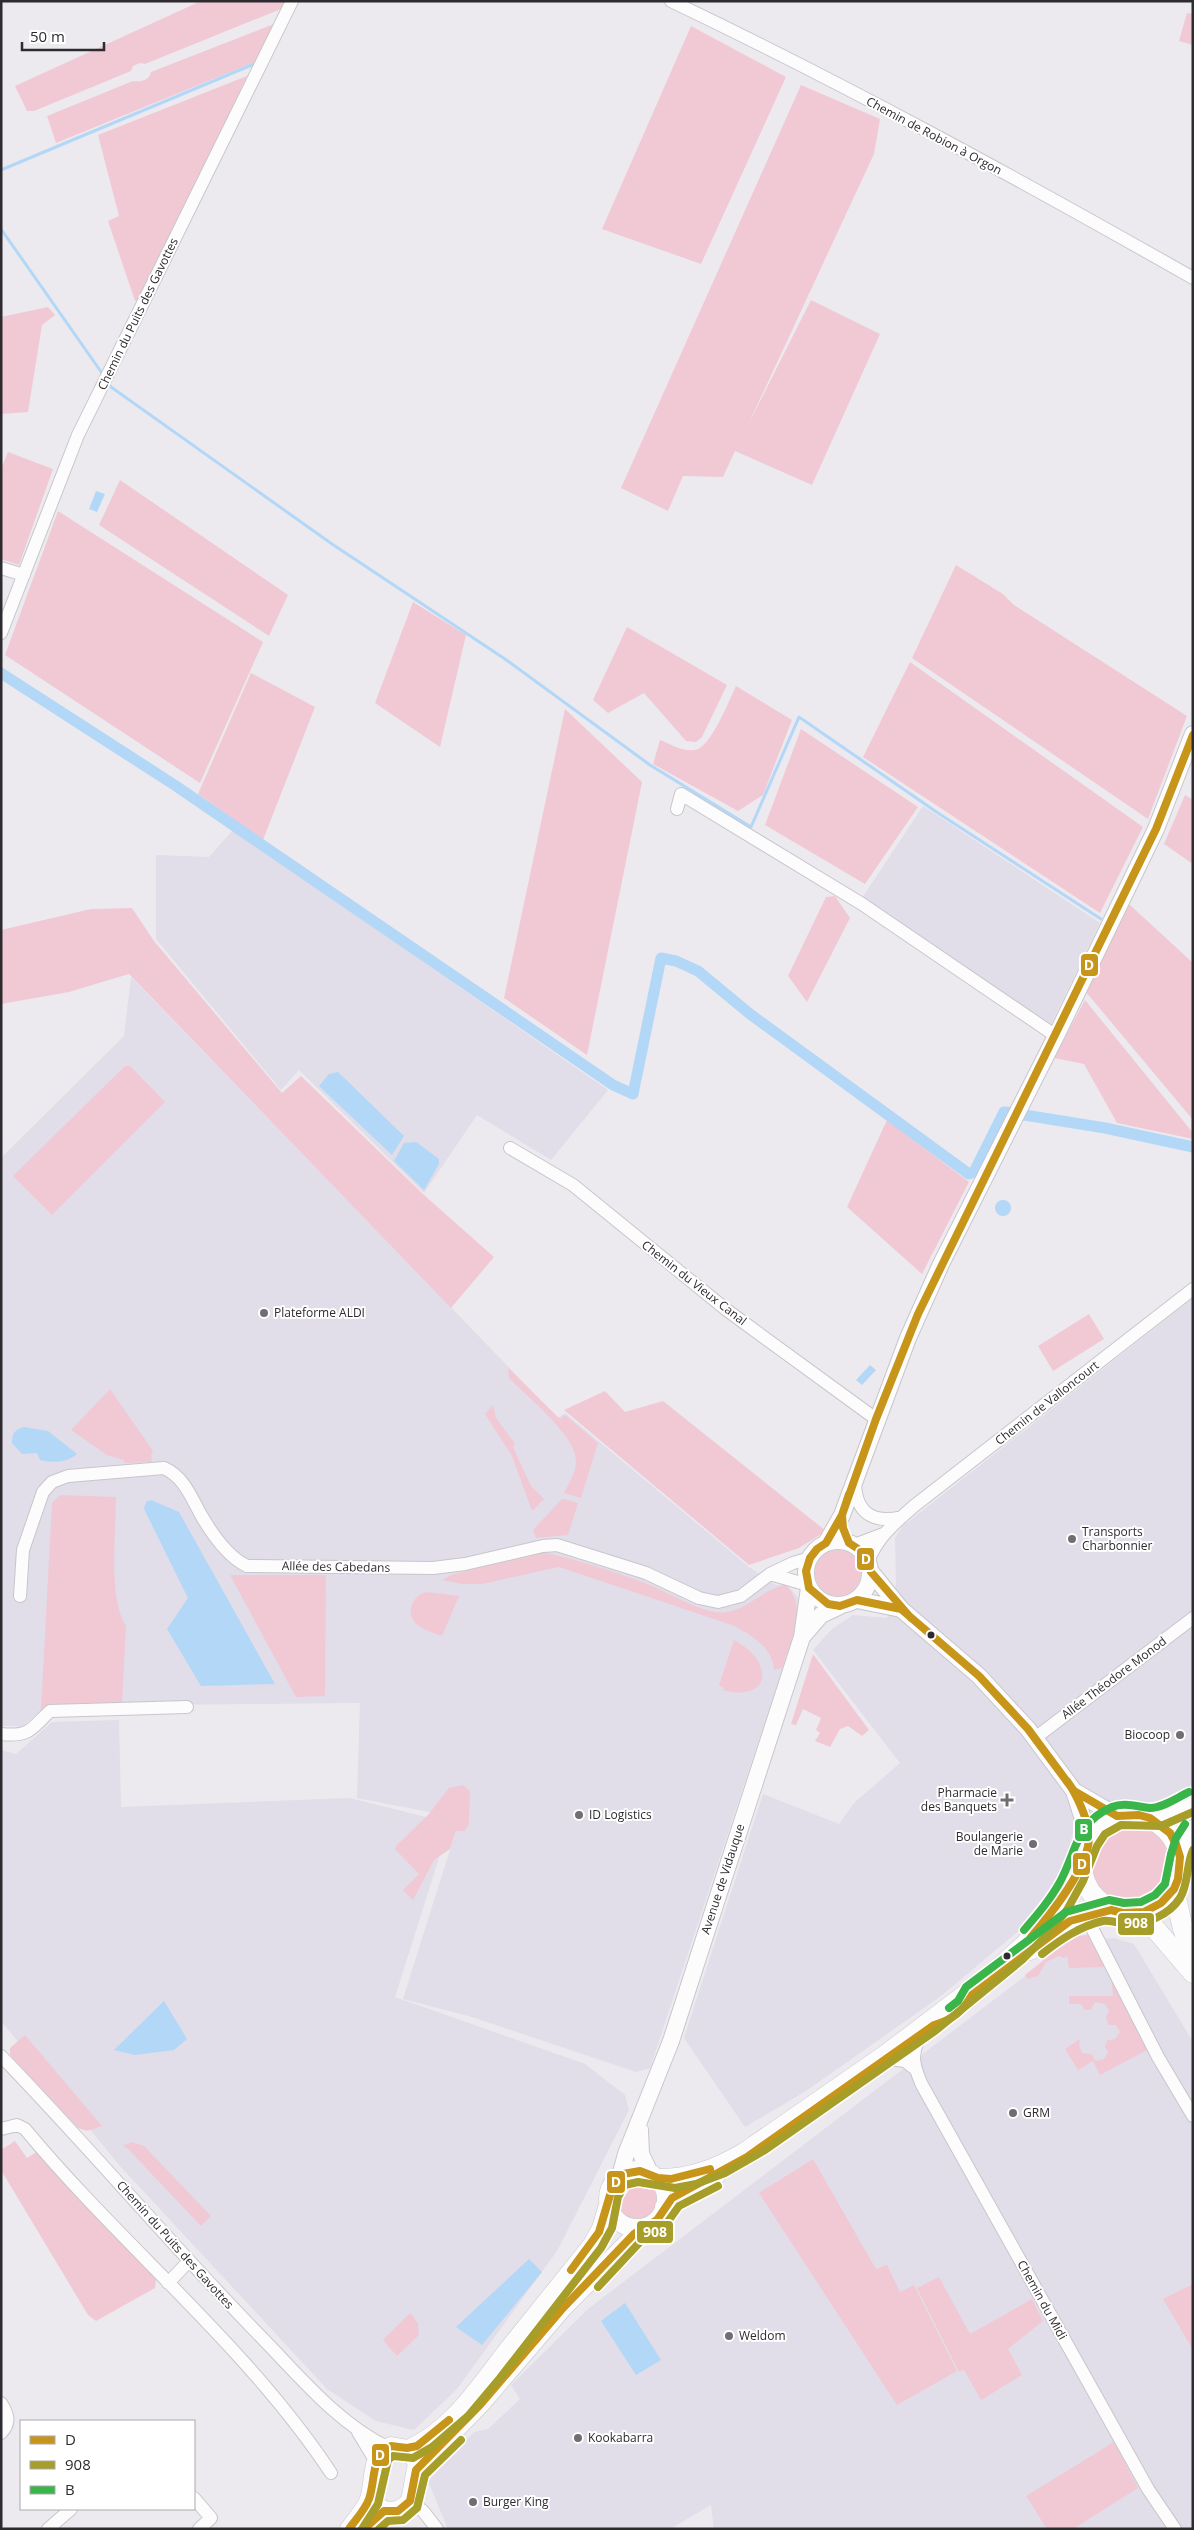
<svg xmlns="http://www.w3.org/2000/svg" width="1194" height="2530" font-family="'Open Sans',sans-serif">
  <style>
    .built { fill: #e1dde9 }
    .green { fill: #f1c9d4 }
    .water { fill: #b3d7f7 }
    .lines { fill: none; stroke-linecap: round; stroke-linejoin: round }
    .stream { stroke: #b3d7f7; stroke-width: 3 }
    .canal { stroke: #b3d7f7; stroke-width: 11 }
    .minor-casing { stroke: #c8c6ca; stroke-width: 14 }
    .tertiary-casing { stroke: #c8c6ca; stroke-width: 18 }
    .secondary-casing { stroke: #c8c6ca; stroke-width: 19 }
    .primary-casing { stroke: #c8c6ca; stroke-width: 21 }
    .minor { stroke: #fcfcfd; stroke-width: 12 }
    .tertiary { stroke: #fcfcfd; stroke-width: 16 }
    .secondary { stroke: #fcfcfd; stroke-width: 18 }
    .primary { stroke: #fcfcfd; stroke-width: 20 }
    .bus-1-casing { stroke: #fff; stroke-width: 11 }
    .bus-2-casing { stroke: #fff; stroke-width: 11 }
    .bus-3-casing { stroke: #fff; stroke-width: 11 }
    .bus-1 { stroke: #c8951b; stroke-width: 8 }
    .bus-2 { stroke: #a79d29; stroke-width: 8 }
    .bus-3 { stroke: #3ab54a; stroke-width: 8 }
    .poi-dot { fill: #706e72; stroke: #fff; stroke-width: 2 }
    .bus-dot { fill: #2d2b2f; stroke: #fff; stroke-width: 2 }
    .labels { text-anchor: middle; stroke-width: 4; stroke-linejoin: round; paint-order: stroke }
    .street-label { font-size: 12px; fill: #2d2b2f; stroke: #fff }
    .poi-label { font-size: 12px; fill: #2d2b2f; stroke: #fff; text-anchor: start }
    .line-badge { stroke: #fff; stroke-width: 2 }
    .badge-label { font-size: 14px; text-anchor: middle; font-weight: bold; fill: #fff }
  </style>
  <rect width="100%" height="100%" fill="#eceaef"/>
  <!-- built -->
  <path class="built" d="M923,806L1100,923L1050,1026L862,898Z
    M233,830L608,1090L551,1160L477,1115L424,1193L299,1070L281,1090L156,939V855L209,857Z
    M131,977L558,1418L565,1413L749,1567L776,1585L786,1584L798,1597L801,1613L650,2068L636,2072L472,2017L403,1999L460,1818L357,1798L360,1703L47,1706L22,1726H1V1158L124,1036Z
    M1193,1298V1784L1165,1802H1106L1073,1820L1074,1828L1061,1882L1046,1908L941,1996L806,2091L745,2127L684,2038L763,1794L839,1824L853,1804L900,1763L813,1650L832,1629L853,1615L887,1618L896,1584L895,1538L903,1526Z
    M119,1720L121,1807L350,1798L450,1823L395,1997L585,2064L625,2095L629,2110L557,2251L457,2389L414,2430L376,2421L327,2389L120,2166L1,2021V1750L16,1754L52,1722Z
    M1114,1938L1134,1944L1193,2042V2283L1170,2298L1193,2335V2529H714L711,2505L670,2529H448L428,2481L474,2432L488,2429L520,2399L511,2385L588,2309L1071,1941Z"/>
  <!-- green -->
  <path class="green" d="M201,1H285L281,9L145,64L140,63L133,66L131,71L34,111H27L15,86Z
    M1187,13L1193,14V45L1179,41Z
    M274,24L255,62L56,143L47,116L133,81C141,82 149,81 151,72Z
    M691,26L786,77L701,264L602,229Z
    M247,76L141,300L135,301L108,221L119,216L98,135Z
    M801,85L880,119L874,154L748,425L811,300L880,334L812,485L735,451L723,477L683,476L668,511L621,488Z
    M48,307L55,315L42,325L28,412L1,414V317Z
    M8,452L53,469L19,565L1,559V469Z
    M120,480L288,595L269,636L99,525Z
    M58,511L263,642L200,783L5,655Z
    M956,565L1003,594L1014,605L1187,716L1148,819L912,658Z
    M413,602L466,635L440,747L375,703Z
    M627,627L727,685L702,737L696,742L686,741L644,693L608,713L593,700Z
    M910,662L1143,827L1100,913L863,757Z
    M251,673L315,707L263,840L198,794Z
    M736,686L792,720L763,795L738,811L653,764L660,740C671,744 686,754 698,749C712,743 729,701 736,686Z
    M565,709L642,782L587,1055L504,998Z
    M801,729L918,807L865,884L765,825Z
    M1185,795L1193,800V864L1164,844Z
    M835,896L850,918L807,1002L788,976L826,897Z
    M1129,904L1193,963V1120L1086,992Z
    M132,908L154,941L282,1093L301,1076L424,1195L494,1257L451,1308L129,974L69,992L1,1004V930L91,909Z
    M1085,1000L1193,1133V1139L1117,1123L1084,1064L1054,1058Z
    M125,1066H130L165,1102L52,1215L13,1176Z
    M887,1120L969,1182L922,1274L847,1207Z
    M1089,1314L1104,1339L1053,1371L1038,1346Z
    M508,1368L560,1419L565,1415L598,1443L581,1498L564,1493C569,1483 576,1473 576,1461C576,1435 526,1396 509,1378Z
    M110,1389L153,1451L151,1454L152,1462L124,1463V1460L107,1455L71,1430Z
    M605,1391L625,1412L663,1401L826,1531L799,1548L749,1565L564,1410Z
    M493,1405L496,1418L515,1444L513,1447L531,1486L544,1499L532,1511L512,1456L485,1414Z
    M60,1495L116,1497C116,1532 108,1598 126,1626L122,1704L41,1710L52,1503Z
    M564,1499L578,1503L568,1535L536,1538L533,1530L561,1500Z
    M815 1573a23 23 0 1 1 46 0a23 23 0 1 1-46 0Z
    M542,1552C576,1559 612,1571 645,1583C668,1591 703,1616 727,1612C749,1609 764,1588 786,1585C809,1610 791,1639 782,1668L774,1670C772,1646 751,1635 732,1625L559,1567L482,1584H462L442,1580L451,1575Z
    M230,1575H326L325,1696L296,1697Z
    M426,1592L459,1596L442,1636C435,1633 425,1631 419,1626C404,1616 411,1596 426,1592Z
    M734,1640C743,1645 752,1651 758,1661C773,1690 745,1697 723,1690L724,1688L719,1685Z
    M813,1654L869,1730L862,1736L848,1726L840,1729L830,1747L815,1741L820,1733L816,1730L821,1718L803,1709L796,1725L791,1724Z
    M463,1785L470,1791L469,1823L465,1831H456L450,1849L434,1860L413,1900L403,1890L419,1874L395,1849L396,1846L428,1815L449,1788Z
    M1089 1863a41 41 0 1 1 82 0a41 41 0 1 1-82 0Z
    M1091,1934L1107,1966L1105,1967L1069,1968L1067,1956L1064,1958L1059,1956L1046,1962L1038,1976L1027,1979L1025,1975L1073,1937Z
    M1111,1975L1151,2048L1100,2075L1093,2061L1078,2070L1065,2049L1080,2039L1079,2045L1082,2053L1091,2054L1096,2061L1104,2059L1108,2053L1105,2046L1108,2040L1115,2039L1120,2032L1116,2025H1109L1106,2018L1109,2011L1105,2004L1095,2002L1091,2010H1085L1081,2004H1069V1996H1113Z
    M25,2035L102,2126L87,2131L78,2128L16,2062L10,2055V2048Z
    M15,2141L27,2158L38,2151L156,2279L155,2288L96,2321L88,2315L1,2170V2150Z
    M131,2142L144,2146L211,2216L201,2226L128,2149L123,2146Z
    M813,2159L876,2269L887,2265L900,2292L914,2285L957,2371L897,2405L759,2193Z
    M615 2199a22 22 0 1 1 44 0a22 22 0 1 1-44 0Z
    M939,2277L970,2334L1032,2299L1043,2321L1008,2349L1022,2375L981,2400L964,2370L959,2372L917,2288Z
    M1193,2284V2350L1163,2299Z
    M410,2313L418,2323L419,2335L397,2356L383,2340Z
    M1114,2442L1138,2488L1073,2529H1047L1026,2496Z"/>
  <!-- water -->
  <path class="water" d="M96,491L105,494L97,512L89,509Z
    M338,1072L404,1136L392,1155L319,1086L329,1074Z
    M416,1142L439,1159V1164L424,1190L394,1161L404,1143Z
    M995 1208a8 8 0 1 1 16 0a8 8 0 1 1-16 0Z
    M870,1365L876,1370L862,1385L856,1380Z
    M24,1427L48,1431L77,1454C67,1463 52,1463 40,1460L37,1453L22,1454L12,1443C12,1434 14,1430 24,1427Z
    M151,1500L179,1512L275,1684L201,1686L167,1629L188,1598L144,1509L146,1502Z
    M164,2001L187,2039L174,2050L135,2055L114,2050Z
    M529,2259L542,2272L482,2345L456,2327Z
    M625,2303L661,2360L636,2375L601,2321Z"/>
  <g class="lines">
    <!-- stream -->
    <path class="stream" d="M1,170L254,64
      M1,229L104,376
      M108,382L111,387L332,544L505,659L650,765L751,827L799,717L938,813L1101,919"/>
    <!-- canal -->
    <path class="canal" d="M1,673L176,786L613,1085L633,1094L661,958L676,961L698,971L750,1014L969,1174L974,1172L1004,1112H1006L1105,1128L1193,1147"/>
    <!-- minor casing -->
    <g class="minor-casing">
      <path id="minor" d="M671,1C849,86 1022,181 1193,278
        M1,568L24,575
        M1,633L78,435L292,1
        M677,809L681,794L862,904L1056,1036
        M510,1148L573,1185L728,1311L876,1419
        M855,1481C855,1513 873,1524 902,1517
        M854,1545L883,1534
        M868,1562C877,1537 895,1523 914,1506L1193,1289
        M770,1574L808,1585
        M20,1596L23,1550L43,1492L52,1482L68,1476L164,1468C184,1477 191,1497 201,1515C212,1534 228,1557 247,1566L433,1568L465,1564L543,1546L557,1545L646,1573L699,1598L718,1602L741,1596L770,1574L793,1563L810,1558
        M1,1734C30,1737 31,1729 50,1711L187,1707
        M1035,1738L1193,1618
        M1090,1915L1093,1930L1158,2057L1193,2116
        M920,2037C910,2055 914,2067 922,2085L1148,2489L1175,2529
        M1,2056C91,2149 174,2248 264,2340C301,2378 339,2424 387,2447
        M889,2059L905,2061L914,2068
        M1,2129L17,2125L25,2129C122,2246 247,2346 331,2473
        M168,2283L189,2261
        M1,2403C8,2414 11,2423 1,2433
        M358,2432L376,2462
        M194,2498L211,2518L199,2529
        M410,2501L423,2511L437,2529
        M48,2529L71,2509"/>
    </g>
    <!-- tertiary casing -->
    <g class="tertiary-casing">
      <path id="tertiary" d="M806 1573a32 32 0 1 1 64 0a32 32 0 1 1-64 0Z
        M826,1543L842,1515L908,1338L941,1264L1056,1036L1156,829L1193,734
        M871,1572L901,1609L979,1676L1028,1729L1074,1791L1089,1838
        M857,1600L901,1609
        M802,1637L821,1615L840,1606
        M1074,1791L1117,1816
        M640,2130L641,2154L651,2175
        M620,2176L626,2154L671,2041L802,1637L809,1588"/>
    </g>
    <!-- secondary casing -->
    <g class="secondary-casing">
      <path id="secondary" d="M1030,1951L1070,1921L1111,1910
        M608 2199a29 29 0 1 1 58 0a29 29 0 1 1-58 0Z
        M656,2178C689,2179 716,2168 744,2152L884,2055L991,1974L1023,1945L1055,1910L1081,1863
        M664,2207L672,2198L716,2176
        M408,2449C452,2430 481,2384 509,2348C536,2314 564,2280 591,2246L601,2228L608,2205
        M416,2470L480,2405L563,2308L642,2228
        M349,2529C356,2519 367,2508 370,2496C374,2478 371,2453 391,2446L408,2449L417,2463L410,2501C396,2516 379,2514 370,2495
        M364,2529L384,2511"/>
    </g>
    <!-- primary casing -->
    <g class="primary-casing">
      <path id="primary" d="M1082 1864a49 49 0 1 1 98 0a49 49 0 1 1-98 0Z
        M1150,1818L1164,1815L1193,1801
        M1180,1857L1185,1842L1193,1830
        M1174,1889L1183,1929L1193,1952
        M1135,1913L1152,1925L1193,1973"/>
    </g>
    <!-- minor -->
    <use href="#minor" class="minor"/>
    <!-- tertiary -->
    <use href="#tertiary" class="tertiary"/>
    <!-- secondary -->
    <use href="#secondary" class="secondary"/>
    <!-- primary -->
    <use href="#primary" class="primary"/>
    <!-- bus-1 casing -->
    <g class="bus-1-casing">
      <path id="bus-1" d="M849,1494L842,1515L843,1528L849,1543L863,1552L871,1572L911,1618
        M1031,1937C1050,1915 1088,1868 1089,1838C1090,1823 1076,1793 1067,1781
        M571,2270L599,2232L613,2185L623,2174L640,2171L658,2178L671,2179L710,2169
        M349,2529C356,2519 365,2510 369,2499C376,2479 370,2457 391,2446L407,2448L417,2446L449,2420
        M364,2529L384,2511H398L410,2501L416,2470L480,2405L563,2308L634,2234L657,2220L672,2198L747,2157L934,2025C952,2020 963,2011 972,1995L1070,1921L1111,1910L1123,1913L1144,1912L1161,1903L1174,1889L1178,1879L1180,1857L1176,1844L1170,1833L1150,1818L1139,1815L1117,1816L1074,1791L1028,1729L979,1676L901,1609L857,1600L840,1606L828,1604L809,1588L806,1571L810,1558L817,1549L826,1543L842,1515L876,1419L918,1314L1156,829L1193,735"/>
    </g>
    <!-- bus-2 casing -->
    <g class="bus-2-casing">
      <path id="bus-2" d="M1042,1954C1060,1940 1080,1926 1103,1921C1111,1920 1118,1923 1126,1924C1146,1925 1169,1915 1180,1898C1189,1883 1186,1865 1193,1850
        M598,2287L640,2242L664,2227L679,2206L718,2186
        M362,2529L378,2504L388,2460L393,2456L413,2458L432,2447L468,2416L500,2378L601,2248L612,2228L618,2197L625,2185L638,2182L675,2188L696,2184L725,2173L765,2150L935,2031L1022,1960L1048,1934L1067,1910L1083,1881L1097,1846L1105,1834L1121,1825L1161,1826L1193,1812
        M379,2529L388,2521L403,2520L417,2508L425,2475L461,2440"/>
    </g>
    <!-- bus-3 casing -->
    <g class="bus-3-casing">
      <path id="bus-3" d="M1024,1930C1037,1915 1050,1900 1060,1882C1077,1851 1075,1823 1112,1807C1124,1802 1138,1807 1150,1808C1163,1808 1178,1797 1189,1792
        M949,2008L958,2001L966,1987L1066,1912L1109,1900L1124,1903L1141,1902L1155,1895L1165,1884L1171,1854L1176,1838L1185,1824"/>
    </g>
    <!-- bus-1 -->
    <use href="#bus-1" class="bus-1"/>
    <!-- bus-2 -->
    <use href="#bus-2" class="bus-2"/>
    <!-- bus-3 -->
    <use href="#bus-3" class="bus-3"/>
  </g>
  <!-- markers -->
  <g class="poi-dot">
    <circle cx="264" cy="1313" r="5"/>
    <circle cx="1072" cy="1539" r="5"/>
    <circle cx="1180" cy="1735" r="5"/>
    <path d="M1004.5 1792.5h5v5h5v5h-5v5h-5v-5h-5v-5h5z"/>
    <circle cx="579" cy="1815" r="5"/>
    <circle cx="1033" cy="1844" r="5"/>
    <circle cx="1013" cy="2113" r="5"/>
    <circle cx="729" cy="2336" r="5"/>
    <circle cx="578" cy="2438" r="5"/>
    <circle cx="473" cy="2502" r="5"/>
  </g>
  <g class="bus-dot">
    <circle cx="931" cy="1635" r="4.5"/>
    <circle cx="1007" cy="1956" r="4.5"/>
  </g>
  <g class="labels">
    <!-- street labels -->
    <g class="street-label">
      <text transform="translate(934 136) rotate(28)" y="4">Chemin de Robion à Orgon</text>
      <text transform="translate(138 314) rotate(-64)" y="4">Chemin du Puits des Gavottes</text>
      <text transform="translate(694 1283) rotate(38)" y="4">Chemin du Vieux Canal</text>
      <text transform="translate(1047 1403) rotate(-38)" y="4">Chemin de Valloncourt</text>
      <text transform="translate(336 1567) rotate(1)" y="4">Allée des Cabedans</text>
      <text transform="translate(1114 1678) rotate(-37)" y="4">Allée Théodore Monod</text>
      <text transform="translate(723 1879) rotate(-72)" y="4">Avenue de Vidauque</text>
      <text transform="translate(175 2245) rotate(48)" y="4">Chemin du Puits des Gavottes</text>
      <text transform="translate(1042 2300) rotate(61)" y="4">Chemin du Midi</text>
    </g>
    <!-- poi labels -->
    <g class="poi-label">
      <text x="274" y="1317">Plateforme ALDI</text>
      <text x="1082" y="1536">Transports<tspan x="1082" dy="14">Charbonnier</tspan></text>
      <text x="1170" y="1739" text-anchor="end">Biocoop</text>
      <text x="997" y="1797" text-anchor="end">Pharmacie<tspan x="997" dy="14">des Banquets</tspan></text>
      <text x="589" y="1819">ID Logistics</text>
      <text x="1023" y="1841" text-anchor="end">Boulangerie<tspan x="1023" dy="14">de Marie</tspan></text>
      <text x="1023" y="2117">GRM</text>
      <text x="739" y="2340">Weldom</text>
      <text x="588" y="2442">Kookabarra</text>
      <text x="483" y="2506">Burger King</text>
    </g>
  </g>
  <g class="line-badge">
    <rect x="1080" y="953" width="19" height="24" rx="5" fill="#c8951b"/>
    <rect x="856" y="1547" width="19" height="24" rx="5" fill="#c8951b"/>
    <rect x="1074" y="1818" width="19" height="24" rx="5" fill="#3ab54a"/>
    <rect x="1072" y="1852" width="19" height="24" rx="5" fill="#c8951b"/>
    <rect x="1117" y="1912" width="38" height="24" rx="5" fill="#a79d29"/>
    <rect x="606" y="2170" width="20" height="24" rx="5" fill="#c8951b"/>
    <rect x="636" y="2220" width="38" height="24" rx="5" fill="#a79d29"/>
    <rect x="371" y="2443" width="19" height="24" rx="5" fill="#c8951b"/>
  </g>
  <g class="badge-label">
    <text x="1089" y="970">D</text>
    <text x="866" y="1564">D</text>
    <text x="1084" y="1834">B</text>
    <text x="1082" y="1869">D</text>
    <text x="1136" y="1928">908</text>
    <text x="616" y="2187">D</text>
    <text x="655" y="2237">908</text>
    <text x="380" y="2460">D</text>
  </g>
  <!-- border -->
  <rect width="1194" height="2530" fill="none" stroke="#2d2b2f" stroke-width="5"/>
  <!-- legend -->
  <rect x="20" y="2420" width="175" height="90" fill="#ffffff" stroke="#abaaac"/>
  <rect x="30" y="2436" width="25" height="8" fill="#c8951b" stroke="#abaaac"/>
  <text x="65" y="2445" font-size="15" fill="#2d2b2f">D</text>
  <rect x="30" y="2461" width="25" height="8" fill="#a79d29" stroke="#abaaac"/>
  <text x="65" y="2470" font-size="15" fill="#2d2b2f">908</text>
  <rect x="30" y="2486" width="25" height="8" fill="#3ab54a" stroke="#abaaac"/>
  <text x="65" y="2495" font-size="15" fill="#2d2b2f">B</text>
  <!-- scale -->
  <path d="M22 42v8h82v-8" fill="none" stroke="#2d2b2f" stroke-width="2.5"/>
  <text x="30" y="42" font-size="15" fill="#2d2b2f" stroke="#ffffff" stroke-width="4" paint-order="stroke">50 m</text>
</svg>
